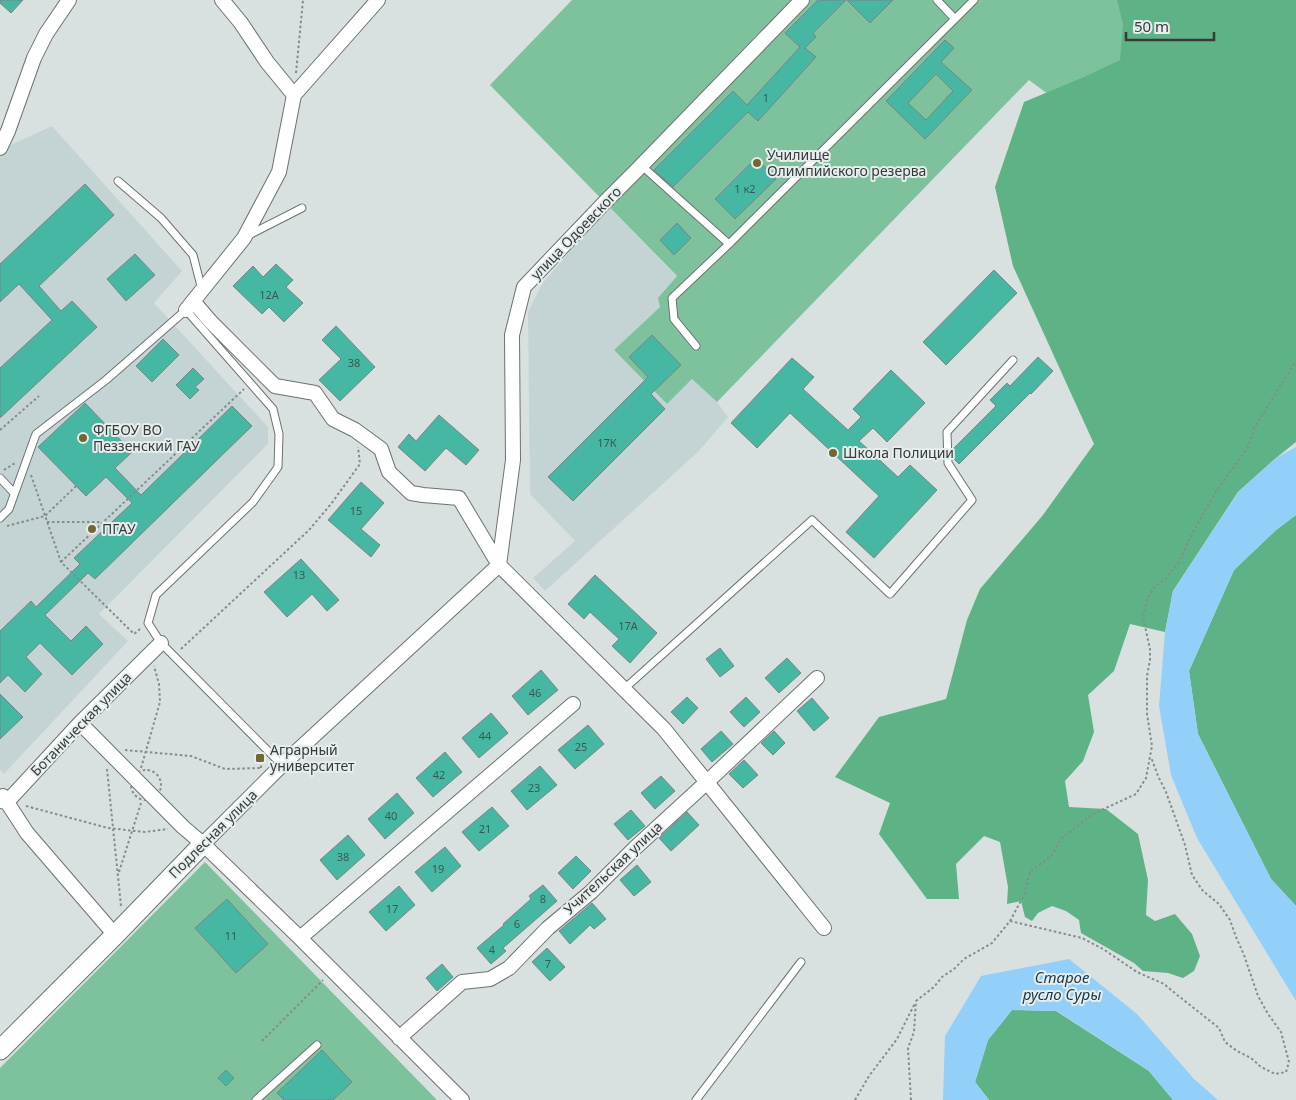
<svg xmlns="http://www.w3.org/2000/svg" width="1296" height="1100" font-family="'Noto Sans',sans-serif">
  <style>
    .built { fill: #c4d4d4 }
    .green { fill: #7dc29c }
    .forest { fill: #5eb386 }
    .water { fill: #92cff9 }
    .building { fill: #45b7a2; stroke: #7e8482; fill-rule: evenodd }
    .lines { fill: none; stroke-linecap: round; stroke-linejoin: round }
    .lane-casing { stroke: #6c7272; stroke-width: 9 }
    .street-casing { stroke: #6c7272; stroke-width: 16 }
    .secondary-casing { stroke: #6c7272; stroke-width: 21 }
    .path { stroke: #868b8b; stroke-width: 2; stroke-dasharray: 2.5 2.5; stroke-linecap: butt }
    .lane { stroke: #fff; stroke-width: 7 }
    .street { stroke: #fff; stroke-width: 14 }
    .secondary { stroke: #fff; stroke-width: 19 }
    .poi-dot { fill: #706733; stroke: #e6eded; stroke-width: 2 }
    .labels { text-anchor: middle; stroke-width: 4; stroke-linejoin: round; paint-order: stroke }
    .number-label { font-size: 11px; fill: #3b5954 }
    .poi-label { font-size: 14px; fill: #383a3a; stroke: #e6eded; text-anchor: start }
    .street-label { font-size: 14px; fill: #383a3a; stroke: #e6eded }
    .water-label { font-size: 15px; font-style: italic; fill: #15374c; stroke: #e6eded }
  </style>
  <rect width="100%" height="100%" fill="#d9e0e0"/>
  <!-- built -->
  <path class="built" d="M52,126L182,271L154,303L268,427V444L99,614L128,641L4,774L0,769V150Z
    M608,206L677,277L659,298L660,307L614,350L667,404L692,379L717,402L728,417L699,451L545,591L533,578L575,541L530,494L528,312L542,284Z"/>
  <!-- green -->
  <path class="green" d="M572,0H1152L1087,123L1029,80L717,402L692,379L667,404L614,350L660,307L658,298L677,276L490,85Z
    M205,862L437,1100H0V1068Z"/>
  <!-- forest -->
  <path class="forest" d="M1117,0H1296V442L1276,458L1238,492L1173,591L1165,632L1130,624L1114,671L1088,695L1094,732L1083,761L1065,781L1069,807L1106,809L1138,834L1148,880L1146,915L1155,921L1175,914L1192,934L1200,956L1194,971L1183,978L1168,973L1143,971L1134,963L1081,933L1079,920L1066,911L1052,906L1038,913L1032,921L1025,917L1021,901L1007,904L1008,887L1000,842L984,836L956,864L959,899H927L879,834L890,803L835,777L879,717L946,699L967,620L980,589L1043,515L1094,444L1013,266L995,187L1024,102L1084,77L1120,60L1123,24Z
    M1296,515V906L1271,879L1198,734L1189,671L1234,570L1276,530Z
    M1012,1010L1056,1011L1149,1071L1173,1100H989L975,1082L988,1040Z"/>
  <!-- water -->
  <path class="water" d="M1296,447V515L1276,530L1234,570L1189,671L1198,734L1271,879L1296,906V1001L1197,838L1171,775L1159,706L1165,632L1173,591L1238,492L1276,458Z
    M1069,959L1137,1014L1194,1079L1218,1100H1173L1149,1071L1057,1011L1012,1010L988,1040L975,1082L989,1100H943L945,1036L981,976Z"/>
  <!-- building -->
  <path class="building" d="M0,0H23L11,13L0,3Z
    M818,0H846L813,33L816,37L805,48L816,57L758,121L748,112L673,187L654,170L733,91L747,105L800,47L785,33Z
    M847,0H893L870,23Z
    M945,40L954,48L941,62L972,90L925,139L886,101ZM936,74L953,91L926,120L908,103Z
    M756,158L776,179L735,219L715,199Z
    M85,184L114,215L39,286L61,311L72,301L97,327L0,418V368L52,320L19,284L0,302V264Z
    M677,223L691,238L674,255L660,240Z
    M135,254L155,275L126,301L107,279Z
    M276,264L293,280L286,287L303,303L284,322L269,307L262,314L233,286L253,266L263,277Z
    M994,270L1017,293L946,365L923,342Z
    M336,326L375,367L340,401L319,380L341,359L322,340Z
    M652,335L681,365L651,394L665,409L573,501L548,477L648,377L629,357Z
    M163,339L179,355L152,382L136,366Z
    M1038,357L1053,371L1031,394L1030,393L959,464L953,458V449L996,406L990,400L1007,383L1010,386Z
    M792,358L814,377L803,389L848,430L861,417L853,409L891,370L925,403L887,442L873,428L859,441L898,477L910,465L937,490L874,558L846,532L879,496L790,413L757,448L731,423Z
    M193,368L204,379L195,387L199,390L190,399L176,385Z
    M85,403L132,452L115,468L141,495L232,406L252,426L95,579L88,573L45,615L71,641L86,626L103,644L72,675L40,643L26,657L42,674L25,692L8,675L0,683V631L31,601L36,607L80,564L74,558L132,503L106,477L86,496L38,447Z
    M439,415L479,450L466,465L446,448L425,471L398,447L409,434L416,441Z
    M361,482L384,503L361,529L380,545L371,557L328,520Z
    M301,559L339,600L327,611L312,594L287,617L264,592Z
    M595,575L657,633L630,663L612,646L619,639L590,612L584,619L568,604Z
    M720,648L734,666L720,677L706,659Z
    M787,658L801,673L779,693L765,678Z
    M541,670L558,690L528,715L512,696Z
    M0,694L23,717L0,739Z
    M687,697L698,708L683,724L671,712Z
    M746,697L760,712L744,727L730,712Z
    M812,698L829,718L814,731L797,711Z
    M491,713L508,733L479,758L462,738Z
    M588,725L604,744L575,769L558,750Z
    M721,731L733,744L712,762L701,749Z
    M774,731L785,743L773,755L761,743Z
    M445,752L462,772L433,797L416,778Z
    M744,760L758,775L743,788L729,774Z
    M540,766L557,785L527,810L511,791Z
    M661,776L675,791L655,809L641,793Z
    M397,793L414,813L385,839L368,819Z
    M492,807L509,826L479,851L462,832Z
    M631,810L645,826L628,840L614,824Z
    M687,812L699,825L671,851L659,838Z
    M348,835L365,855L337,880L320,860Z
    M445,847L461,866L432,892L415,872Z
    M576,856L591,871L573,889L558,873Z
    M637,865L651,882L634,896L620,880Z
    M543,885L557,901L503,948L506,951L491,964L477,948L504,925L503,924L531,899L529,896Z
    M399,886L415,905L386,931L369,912Z
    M227,899L268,944L236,973L195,928Z
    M592,903L606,919L594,929L590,925L570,944L559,931Z
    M547,948L565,967L550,981L532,962Z
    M442,964L453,977L437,991L426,978Z
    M322,1050L352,1082L333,1100H284L277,1093Z
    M226,1070L234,1078L226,1086L218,1078Z"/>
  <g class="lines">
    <!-- lane casing -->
    <g class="lane-casing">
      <path id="lane" d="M937,0L955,19
        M642,166L729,244L974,0
        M118,181L161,218L193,255L202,290
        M247,236L302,208
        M696,346L674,319L672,298L729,244
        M0,478L14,493
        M0,518L9,509L36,434L106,380L186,310L273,409L279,434L278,467L253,502L156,595L148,623L161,643L282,765
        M624,689L812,520L890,594L972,500L948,463L947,432L1013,360
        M256,1100L317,1045
        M696,1100L801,962"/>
    </g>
    <!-- street casing -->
    <g class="street-casing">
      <path id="street" d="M222,0L241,23L267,62L294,95
        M0,148L8,131L34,58L46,34L69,0
        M193,301L210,321L275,386L315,393L333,419L355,430L381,449L389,472L411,493L423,495L459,498L499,565L664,729L824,928
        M186,310L244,238L279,172L294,95L378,0
        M499,565L513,460L512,335L524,287L605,202L637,170L802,0
        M80,723L183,827L203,844L300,938L462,1100
        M3,796L27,833L115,935
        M0,801L7,802L80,723L161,643
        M203,844L282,765L499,565
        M300,938L573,704
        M399,1038L462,982L490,979L509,968L548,928L591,892L635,848L707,782L817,678"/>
    </g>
    <!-- secondary casing -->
    <g class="secondary-casing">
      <path id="secondary" d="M0,1050L115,935L203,844"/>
    </g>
    <!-- path -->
    <path class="path" d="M296,73L303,0
      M0,430L39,396
      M4,470L15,463
      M31,475L61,562L134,634L140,629
      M47,522H102
      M7,526L45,516L76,486
      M61,562L244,389
      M181,649L309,530L331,504L360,464L358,447
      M125,750L191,756L225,769L260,768
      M141,768L160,702L159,684L154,666
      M261,768V758
      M107,769L121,906
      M131 785a15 15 0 1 1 30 0a15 15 0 1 1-30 0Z
      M26,806L108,828L145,832L168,829
      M119,872L141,803
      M1010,921L1082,938L1103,949L1137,972L1164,984L1176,994L1219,1028L1225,1042L1237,1051L1251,1058L1261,1067L1275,1074L1286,1072L1289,1062L1281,1032L1268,1014L1258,996L1244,955L1236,937L1230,920L1219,904L1203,891L1192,875L1185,845L1166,792L1158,776L1151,757
      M262,1041L323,980
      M855,1100L869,1076L897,1039L915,1003
      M911,1100L908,1048L914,1032L916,1001L934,987L942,977L954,969L964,959L992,943L1010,921L1024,895L1030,872L1051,856L1062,838L1093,814L1136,794L1146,778L1152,746L1147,714V676L1150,660V649L1143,617L1147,600L1153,588L1166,578L1179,562L1194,530L1215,493L1248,447L1254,428L1296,361"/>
    <!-- lane -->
    <use href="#lane" class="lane"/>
    <!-- street -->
    <use href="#street" class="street"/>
    <!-- secondary -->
    <use href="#secondary" class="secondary"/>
  </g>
  <!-- markers -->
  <g class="poi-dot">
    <circle cx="757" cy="163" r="5"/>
    <circle cx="83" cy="438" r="5"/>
    <circle cx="833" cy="453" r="5"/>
    <circle cx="92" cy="529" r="5"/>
    <rect x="255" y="753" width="10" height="10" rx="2.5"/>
  </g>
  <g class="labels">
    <!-- number labels -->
    <g class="number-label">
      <text x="766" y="102">1</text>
      <text x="745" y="193">1 к2</text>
      <text x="269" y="299">12А</text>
      <text x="354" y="367">38</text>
      <text x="607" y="447">17К</text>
      <text x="356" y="515">15</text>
      <text x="299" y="579">13</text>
      <text x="628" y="630">17А</text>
      <text x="535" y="697">46</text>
      <text x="485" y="740">44</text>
      <text x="581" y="751">25</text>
      <text x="439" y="779">42</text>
      <text x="534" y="792">23</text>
      <text x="391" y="820">40</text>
      <text x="485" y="833">21</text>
      <text x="343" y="861">38</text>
      <text x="438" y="873">19</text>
      <text x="543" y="903">8</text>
      <text x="392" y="913">17</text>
      <text x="517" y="928">6</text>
      <text x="231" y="940">11</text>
      <text x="492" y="954">4</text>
      <text x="548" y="968">7</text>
    </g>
    <!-- poi labels -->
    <g class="poi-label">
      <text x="767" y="160">Училище<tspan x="767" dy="16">Олимпийского резерва</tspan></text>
      <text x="93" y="435">ФГБОУ ВО<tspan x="93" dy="16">Пеззенский ГАУ</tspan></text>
      <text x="843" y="458">Школа Полиции</text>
      <text x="102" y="534">ПГАУ</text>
      <text x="270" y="755">Аграрный<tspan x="270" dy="16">университет</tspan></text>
    </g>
    <!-- street labels -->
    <g class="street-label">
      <text transform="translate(576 233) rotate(-46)" y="5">улица Одоевского</text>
      <text transform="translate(81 724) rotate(-46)" y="5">Ботаническая улица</text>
      <text transform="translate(213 834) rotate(-45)" y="5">Подлесная улица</text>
      <text transform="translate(613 868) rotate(-43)" y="5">Учительская улица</text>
    </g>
    <!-- water labels -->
    <g class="water-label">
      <text x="1062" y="983">Старое<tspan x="1062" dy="17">русло Суры</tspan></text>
    </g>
  </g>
  <!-- scale -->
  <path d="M1126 32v8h88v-8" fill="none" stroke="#383a3a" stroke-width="2.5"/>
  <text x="1134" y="32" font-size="15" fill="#383a3a" stroke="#e6eded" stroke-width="4" paint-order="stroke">50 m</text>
</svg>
